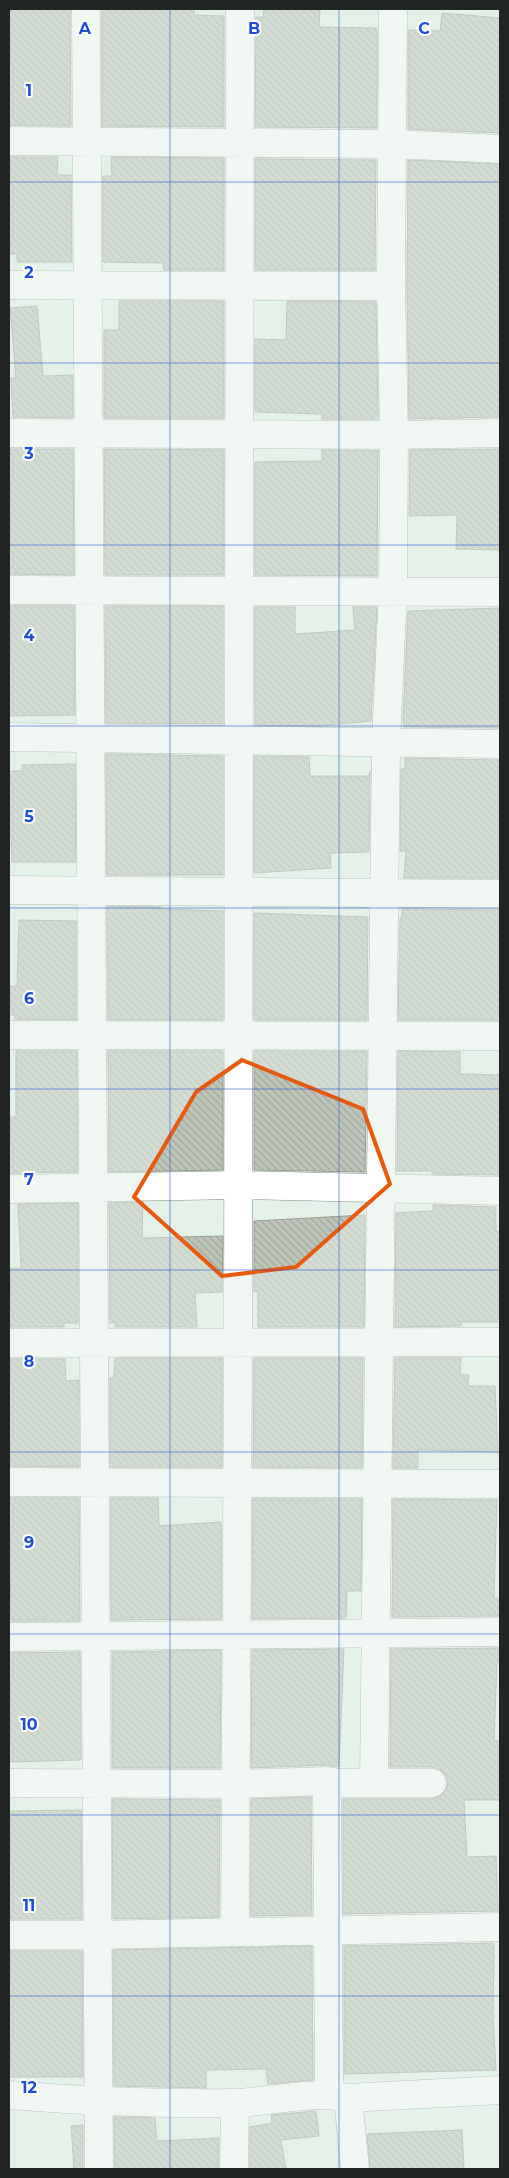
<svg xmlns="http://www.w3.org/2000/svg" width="509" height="2178" font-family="Montserrat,sans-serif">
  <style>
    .building { fill: url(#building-back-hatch); stroke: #979d92 }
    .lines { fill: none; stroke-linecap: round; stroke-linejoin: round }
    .minor-casing { stroke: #828f88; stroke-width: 29 }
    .minor { stroke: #fff; stroke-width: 28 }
    .marked { fill: none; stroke: #e8590c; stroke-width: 4; stroke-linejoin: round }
    .grid { fill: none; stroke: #1d4ed8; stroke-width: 1; stroke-opacity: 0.55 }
    .grid-label { font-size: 16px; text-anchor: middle; font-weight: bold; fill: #1d4ed8; stroke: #fff; stroke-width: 4; stroke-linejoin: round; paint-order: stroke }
  </style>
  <defs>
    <pattern id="building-back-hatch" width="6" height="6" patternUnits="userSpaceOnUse" patternTransform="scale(1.25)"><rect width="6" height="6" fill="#bdc4b8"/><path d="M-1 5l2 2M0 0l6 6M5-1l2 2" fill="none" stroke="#a2a89e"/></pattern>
  </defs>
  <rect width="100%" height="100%" fill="#e3f1e9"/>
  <!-- building -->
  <path class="building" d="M9,9H70L71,126L9,125Z
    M102,9H194V15L224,16V127L102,126Z
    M264,9L320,10L319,27L377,28V128L255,127L256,17H263Z
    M442,13L500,18V133L408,129V30L440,31Z
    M9,157H58L57,175H71L72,262H17V254H9Z
    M111,157L224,158V270H164L163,263L103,262V176H112Z
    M255,159L376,160L375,270H255Z
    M408,160L500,164V417L409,419L407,286Z
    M119,301H224V418H104V330H119Z
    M287,301L376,302L378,419H322V414L255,412V339L286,340Z
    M37,306L43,376L73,375V418L13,417L11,378H16L10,308Z
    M9,449H73L74,575L9,574Z
    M104,449L224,450V575H105Z
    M500,449V550L456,549L457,515L409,516L410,450Z
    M322,450L378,451L377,576L255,575V462L322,461Z
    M9,606H74L75,715L9,716Z
    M105,606H223V724L106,723Z
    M255,607H295V634L355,630L353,607H377L371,721L319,726L255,725Z
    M500,608V728L404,727L403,719L408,611Z
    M106,754L223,756V875H107Z
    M254,756L309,757L310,776H369L370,771L369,852L330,853L331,868L254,873Z
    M405,758L500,760V878H404L406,851H400L401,769H405Z
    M75,764L76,862H12L11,834L9,835V771H22V765Z
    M107,906L161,907V909L223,911V1020H108Z
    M402,909L500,910V1020H398L400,918H402Z
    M254,913L368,917L367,1020H254Z
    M19,920L76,921V1020L15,1019V1015H9L10,986H17Z
    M16,1051H77V1172L9,1173V1117H16Z
    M108,1051H223V1170L109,1172Z
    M254,1051H367L365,1172L254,1170Z
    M398,1051L460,1052V1074L500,1075V1175L432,1174V1171H397Z
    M143,1202L142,1238L223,1236L222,1292L195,1293L197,1327H115V1322L110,1323L109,1203Z
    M78,1203V1323H64V1327H9V1310H11L10,1268H21L18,1204Z
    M433,1205L496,1207V1231H500V1322H461V1326L395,1327L396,1213L433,1211Z
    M365,1215L364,1327H258V1291L254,1292V1221Z
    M115,1358H222V1467H110V1378L114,1377Z
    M254,1358H363L362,1468L253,1467Z
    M395,1358H461L460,1374L469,1375L468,1386H495L498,1452L418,1450V1468H393Z
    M9,1359H65L66,1381L79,1380V1467L9,1466Z
    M9,1498H79L80,1621H11Z
    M111,1498H158L159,1526L221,1522V1619L111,1620Z
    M253,1499H362L361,1591H347L346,1618L252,1619Z
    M393,1499L497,1500L494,1598H500V1616L392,1617Z
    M500,1648V1662H497L494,1741H500V1800H464L467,1857L496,1856L498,1911L343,1914V1799H432L440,1796L446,1790L448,1783L446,1776L439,1769L432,1767H390L391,1649Z
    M344,1649L339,1767L326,1765L251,1768L252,1650Z
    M221,1650L220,1768H112V1652Z
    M80,1652L81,1760L9,1762V1653Z
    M311,1797L312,1915L251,1916V1799Z
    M112,1799L220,1800L219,1917L113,1919Z
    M81,1810L82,1919H9V1811Z
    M494,1943L493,2017L496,2070L344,2074V1946Z
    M312,1946L313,2080L268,2084L266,2069L206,2070V2088L114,2086L113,1950Z
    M9,1951H82L83,2077H9Z
    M316,2111L319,2136L281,2140L286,2169H250V2127L272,2123L271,2115Z
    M114,2117L155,2118L157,2141L219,2138L218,2169H115Z
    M83,2125V2169H74L71,2126Z
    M462,2130L464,2169H370L367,2134Z"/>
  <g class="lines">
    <!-- minor casing -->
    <g class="minor-casing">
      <path id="minor" d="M86,9L99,2169
        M9,141L393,144L500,149
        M9,285L391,286
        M9,433L394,435L500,433
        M9,590L500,592
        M9,737L500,744
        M9,890L500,894
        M9,1035L500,1036
        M9,1189L238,1185L500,1191
        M9,1343L500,1342
        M9,1482L500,1484
        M9,1637L500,1632
        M327,1781L329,2094
        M9,1783L236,1784L327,1781L338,1783H432
        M374,1783L386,743L393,590L394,435L391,286L393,9
        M235,1932L238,1343L240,9
        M9,1935H97L500,1927
        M9,2095C84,2101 159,2104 234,2103C272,2102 310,2090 348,2098L500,2090
        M348,2098L355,2169
        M234,2169L235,2103"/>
    </g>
    <!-- minor -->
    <use href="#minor" class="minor"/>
  </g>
  <!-- marked area -->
  <path d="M0 0H509V2178H0ZM242,1060L363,1109L390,1184L296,1267L222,1276L134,1197L196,1092Z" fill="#e3f1e9" fill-opacity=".55" fill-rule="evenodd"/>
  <path class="marked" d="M242,1060L363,1109L390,1184L296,1267L222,1276L134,1197L196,1092Z"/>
  <!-- grid -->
  <path class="grid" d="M170,9V2169M339,9V2169M9,182H500M9,363H500M9,545H500M9,726H500M9,908H500M9,1089H500M9,1270H500M9,1452H500M9,1634H500M9,1815H500M9,1996H500"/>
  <g class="grid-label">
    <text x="85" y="34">A</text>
    <text x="254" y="34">B</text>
    <text x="424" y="34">C</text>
    <text x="29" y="96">1</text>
    <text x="29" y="278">2</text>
    <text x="29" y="459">3</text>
    <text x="29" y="641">4</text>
    <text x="29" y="822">5</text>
    <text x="29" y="1004">6</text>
    <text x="29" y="1185">7</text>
    <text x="29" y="1367">8</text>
    <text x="29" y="1548">9</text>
    <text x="29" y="1730">10</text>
    <text x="29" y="1911">11</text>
    <text x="29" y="2093">12</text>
  </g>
  <!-- border -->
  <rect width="509" height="2178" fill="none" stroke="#212624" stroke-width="20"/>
</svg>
